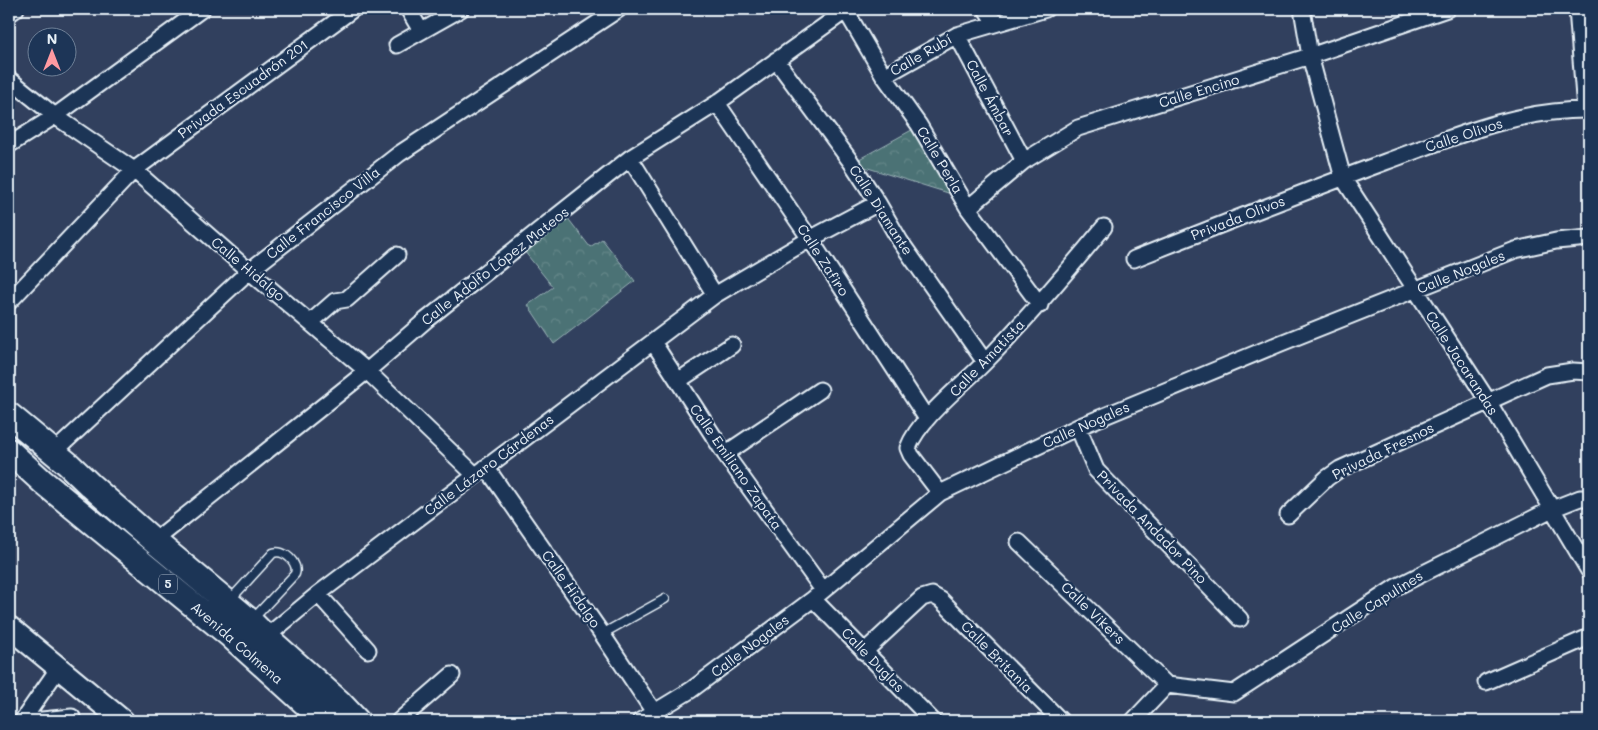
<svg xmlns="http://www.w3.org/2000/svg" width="1598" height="730" font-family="Mali,sans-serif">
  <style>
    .forest { fill: url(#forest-crowns); stroke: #9ab2b6 }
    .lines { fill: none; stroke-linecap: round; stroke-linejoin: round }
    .lane-casing { stroke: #e8f1f8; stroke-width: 11 }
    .street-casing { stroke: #e8f1f8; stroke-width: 19 }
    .secondary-casing { stroke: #e8f1f8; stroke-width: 25 }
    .primary-casing { stroke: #e8f1f8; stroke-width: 28 }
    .lane { stroke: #1d3557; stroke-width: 8 }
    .street { stroke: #1d3557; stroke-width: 15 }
    .secondary { stroke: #1d3557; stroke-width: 21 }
    .primary { stroke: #1d3557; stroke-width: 24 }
    .labels { text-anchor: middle; stroke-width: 4.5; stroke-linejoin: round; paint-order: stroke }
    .shield { fill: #1d3557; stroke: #abb9c8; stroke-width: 1 }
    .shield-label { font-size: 12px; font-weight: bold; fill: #e8f1f8 }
    .street-label { font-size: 14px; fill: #e8f1f8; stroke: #1d3557 }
  </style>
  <defs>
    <pattern id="forest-crowns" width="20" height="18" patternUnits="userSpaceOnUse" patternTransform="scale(1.25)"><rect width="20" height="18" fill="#4b7275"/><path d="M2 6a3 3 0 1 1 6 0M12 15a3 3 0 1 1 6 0" fill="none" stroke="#658789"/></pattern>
  </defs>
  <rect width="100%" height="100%" fill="#31405e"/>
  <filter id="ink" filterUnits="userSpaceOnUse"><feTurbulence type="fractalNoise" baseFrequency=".02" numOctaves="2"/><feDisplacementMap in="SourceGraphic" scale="10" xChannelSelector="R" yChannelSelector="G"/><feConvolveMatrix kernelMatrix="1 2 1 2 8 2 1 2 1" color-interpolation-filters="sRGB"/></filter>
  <g filter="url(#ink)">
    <!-- forest -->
    <path class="forest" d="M919,126L961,197L852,163Z
      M563,212L590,247L602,239L635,281L554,344L528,305L553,287L520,246Z"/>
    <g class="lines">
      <!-- lane casing -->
      <g class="lane-casing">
        <path id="lane" d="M230,600L273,553C284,549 299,563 295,574L252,620
          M602,634L665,599"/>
      </g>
      <!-- street casing -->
      <g class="street-casing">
        <path id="street" d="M408,9L421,31
          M986,9L995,23
          M1302,9L1310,56L1343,178L1488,401L1589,571
          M1577,9L1585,110
          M846,11L884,76L919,125L968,208L1040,305
          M9,14L16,9
          M957,35L1024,161
          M397,45L461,9
          M776,60L851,162L878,203L900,241L985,362
          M884,76L957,35L1046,9
          M9,79L55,116L134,170L249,271L367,371L475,475
          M717,103L810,239L927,419
          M9,145L55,116L202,9
          M630,158L715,295
          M968,208L1024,161L1078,128L1310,56L1447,9
          M1134,259C1217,226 1301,193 1385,162C1451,138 1517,109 1589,110
          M9,302L134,170L353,9
          M311,322L335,301L347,299L397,255
          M653,342L725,454L823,590
          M678,381L732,345
          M1078,427L1096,470L1240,619
          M54,452L249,271L399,154L619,9
          M725,454L820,390
          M486,467L602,634L654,712
          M940,493L911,455L908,448C919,418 964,384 986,361C1028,318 1066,273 1104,227
          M1288,515L1327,478L1340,469L1547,375L1573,371L1589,372
          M154,541L367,371L426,320L630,158L717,103L848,9
          M1019,542L1167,685
          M318,594L368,650
          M813,599L933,721
          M266,637L318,594L715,295L810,239L878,203
          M864,652L922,598L932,595L941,600L1061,721
          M1486,682L1589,637
          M1167,685L1234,693L1396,587L1552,509L1580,498H1589
          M22,721L58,669
          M32,721L72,717
          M399,721L452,675
          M640,721L691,690L813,599L940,493L1078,427L1281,343L1515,250L1556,241L1589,238
          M1133,721L1167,685"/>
      </g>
      <!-- secondary casing -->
      <g class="secondary-casing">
        <path id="secondary" d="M9,627L123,721"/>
      </g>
      <!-- primary casing -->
      <g class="primary-casing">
        <path id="primary" d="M9,415L68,464L90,485L154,541L250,621L266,637L339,702L357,721
          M9,451L43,482L231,636L325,721"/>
      </g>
      <!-- lane -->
      <use href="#lane" class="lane"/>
      <!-- street -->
      <use href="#street" class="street"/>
      <!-- secondary -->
      <use href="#secondary" class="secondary"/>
      <!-- primary -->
      <use href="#primary" class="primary"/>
    </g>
  </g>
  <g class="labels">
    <!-- shield labels -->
    <rect class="shield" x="159" y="574.5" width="18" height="19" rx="4"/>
    <g class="shield-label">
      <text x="168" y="588">5</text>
    </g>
    <!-- street labels -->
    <g class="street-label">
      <text transform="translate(921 55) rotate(-30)" y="5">Calle Rubí</text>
      <text transform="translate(243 89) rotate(-36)" y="5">Privada Escuadrón 201</text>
      <text transform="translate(1199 91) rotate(-17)" y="5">Calle Encino</text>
      <text transform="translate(990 98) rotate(62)" y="5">Calle Ámbar</text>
      <text transform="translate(1464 135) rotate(-18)" y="5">Calle Olivos</text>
      <text transform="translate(940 160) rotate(59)" y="5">Calle Perla</text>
      <text transform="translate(881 210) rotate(57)" y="5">Calle Diamante</text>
      <text transform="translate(323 213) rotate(-38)" y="5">Calle Francisco Villa</text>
      <text transform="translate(1238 218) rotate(-21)" y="5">Privada Olivos</text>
      <text transform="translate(823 260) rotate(57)" y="5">Calle Zafiro</text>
      <text transform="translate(495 266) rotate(-38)" y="5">Calle Adolfo López Mateos</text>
      <text transform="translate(248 269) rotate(40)" y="5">Calle Hidalgo</text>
      <text transform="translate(1461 272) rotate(-22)" y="5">Calle Nogales</text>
      <text transform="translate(987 358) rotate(-46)" y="5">Calle Amatista</text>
      <text transform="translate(1462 363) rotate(57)" y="5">Calle Jacarandas</text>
      <text transform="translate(1086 425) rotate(-24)" y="5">Calle Nogales</text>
      <text transform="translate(1383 451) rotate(-26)" y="5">Privada Fresnos</text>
      <text transform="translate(489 465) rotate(-37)" y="5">Calle Lázaro Cárdenas</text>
      <text transform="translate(736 467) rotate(55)" y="5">Calle Emiliano Zapata</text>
      <text transform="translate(1152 527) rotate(46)" y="5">Privada Andador Pino</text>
      <text transform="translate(571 589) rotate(55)" y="5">Calle Hidalgo</text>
      <text transform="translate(1377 602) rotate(-32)" y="5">Calle Capulines</text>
      <text transform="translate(1093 613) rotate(44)" y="5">Calle Vikers</text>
      <text transform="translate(237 643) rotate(41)" y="5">Avenida Colmena</text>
      <text transform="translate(750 646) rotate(-37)" y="5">Calle Nogales</text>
      <text transform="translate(997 657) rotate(45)" y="5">Calle Britania</text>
      <text transform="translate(873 660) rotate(46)" y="5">Calle Duglas</text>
    </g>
  </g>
  <!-- margin -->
  <rect width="1598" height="730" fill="none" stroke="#1d3557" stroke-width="30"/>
  <rect x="15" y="15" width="1568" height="700" fill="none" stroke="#e8f1f8" stroke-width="2" filter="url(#ink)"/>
  <!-- north arrow -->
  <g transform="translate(52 52)"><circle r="24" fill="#1d3557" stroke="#6e8097"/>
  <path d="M0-4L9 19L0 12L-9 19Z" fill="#ff9aa2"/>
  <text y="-8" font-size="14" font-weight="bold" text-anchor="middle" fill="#e8f1f8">N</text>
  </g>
</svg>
